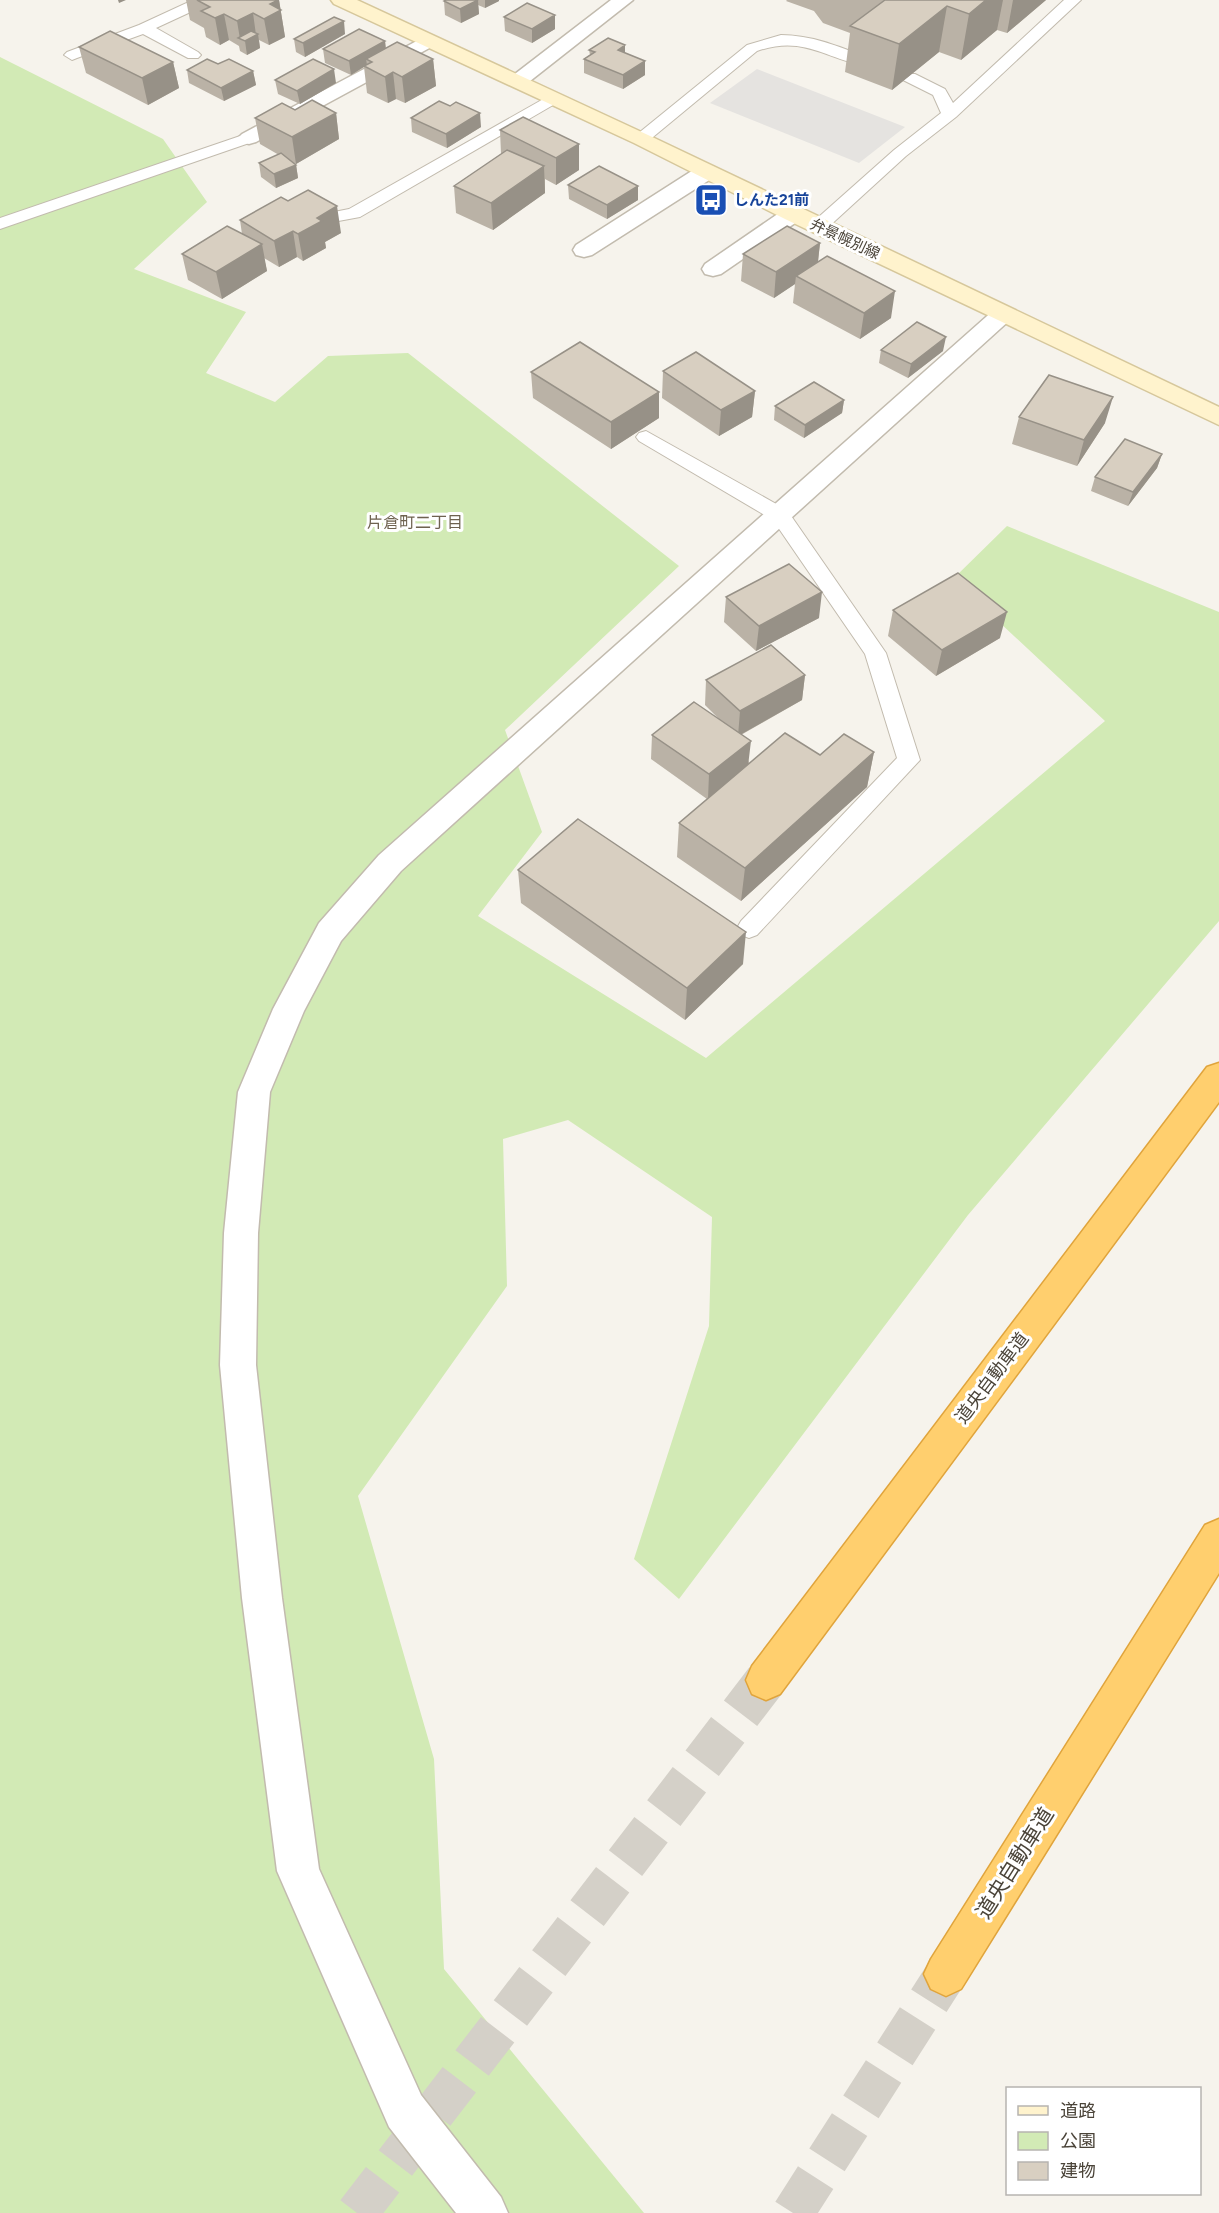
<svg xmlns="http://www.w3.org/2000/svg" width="1219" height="2213" font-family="Figtree,'Noto Sans JP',sans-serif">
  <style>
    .green { fill: #d2eab5 }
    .parking { fill: #e5e3e0 }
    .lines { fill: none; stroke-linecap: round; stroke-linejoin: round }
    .highway-tunnel { stroke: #d4d0c8; stroke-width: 42; stroke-dasharray: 42 21; stroke-linecap: butt }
    .lane-casing { stroke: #c2bbae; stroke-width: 2 }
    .street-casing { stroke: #c2bbae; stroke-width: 3 }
    .secondary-casing { stroke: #d6c79b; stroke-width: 3 }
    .highway-casing { stroke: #e0a43c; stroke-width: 3 }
    .lane { fill: #fff; fill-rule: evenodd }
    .street { fill: #fff; fill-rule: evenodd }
    .secondary { fill: #fff3cd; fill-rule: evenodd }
    .highway { fill: #ffcf6e; fill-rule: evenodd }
    .wall { fill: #bab2a6 }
    .shaded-wall { fill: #979187 }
    .building { fill: #d8cfc1; stroke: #979187; stroke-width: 1.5 }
    .labels { text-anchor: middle; stroke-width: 6; stroke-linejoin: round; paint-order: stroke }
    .far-transit-label { font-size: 15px; font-weight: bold; fill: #164399; stroke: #fff; text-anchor: start }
    .far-street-label { font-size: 15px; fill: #4b4439; stroke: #fff }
    .far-neighbourhood-label { font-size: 16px; fill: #6e6250; stroke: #fff }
    .street-label { font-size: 18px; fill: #4b4439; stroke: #fff }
    .near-street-label { font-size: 21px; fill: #4b4439; stroke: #fff }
  </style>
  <rect width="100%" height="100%" fill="#f6f3ec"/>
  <!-- green -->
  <path class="green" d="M0,57L163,139L207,202L134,269L246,312L206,373L275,402L328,356L408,353L679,566L505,730L542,832L478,916L706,1058L1105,721L953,579L1007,526L1219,612V921L968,1215L679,1599L634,1559L709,1326L712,1217L568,1120L503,1139L507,1286L358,1496L434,1759L444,1969L644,2213H0Z"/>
  <!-- parking -->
  <path class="parking" d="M757,69L905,127L859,163L710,103Z"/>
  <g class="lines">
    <!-- highway-tunnel -->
    <path class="highway-tunnel" d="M357,2213L766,1680
      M793,2213L946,1974"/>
    <!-- lane casing -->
    <g class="lane-casing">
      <path id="lane" d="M193,0H213L210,3L156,28L198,52L201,55L198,58H188L143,34L77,58L72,60L64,55L67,52L139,25Z
        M1064,0H1081L956,117L906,156L825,230H813L810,226L813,222L894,150L941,113L933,95L903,80L901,77L903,74H915L945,89L953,103Z
        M781,35C811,35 838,46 866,57L868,60L860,65C821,55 800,36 757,51L647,142H635L633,139L635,136L747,45Z
        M554,93L562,98L560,101L360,217L333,222L299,211L297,207L299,203L305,202L334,212L349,209Z
        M249,133L255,135L257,138L255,141L0,229V218Z
        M646,431L787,510L886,653L920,760L757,935L749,938L741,935L737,928L741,921L897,758L865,654L773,520L639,441L636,437L639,433Z"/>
    </g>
    <!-- street casing -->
    <g class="street-casing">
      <path id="street" d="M611,0H633L525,85H511L508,81L511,77Z
        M428,35L435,37L438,41L435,45L256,142L249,144L242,142L238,138L242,134Z
        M706,166L714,167L717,172L714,177L592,255L584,257L576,255L573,250L576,245L698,167Z
        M793,207L801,209L804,214L801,219L721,274L713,276L705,274L702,269L705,264L785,209Z
        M1003,307L1011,309L1015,314L1011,319L401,871L341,941L304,1011L270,1092L258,1233L256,1365L282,1598L319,1869L421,2095L501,2197L508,2213H456L389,2127L277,1871L242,1598L220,1365L224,1233L238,1092L273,1009L319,923L379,855L995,309Z"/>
    </g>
    <!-- secondary casing -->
    <g class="secondary-casing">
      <path id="secondary" d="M331,0H357L648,135L1219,407V425L785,219L634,143L334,4Z"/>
    </g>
    <!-- highway casing -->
    <g class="highway-casing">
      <path id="highway" d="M1219,1063V1102L780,1694L766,1700L752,1694L746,1680L752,1666L1207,1067Z
        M1219,1519V1573L961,1989L946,1996L931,1989L924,1974L931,1959L1205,1525Z"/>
    </g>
    <!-- lane -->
    <use href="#lane" class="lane"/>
    <!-- street -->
    <use href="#street" class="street"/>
    <!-- secondary -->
    <use href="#secondary" class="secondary"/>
    <!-- highway -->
    <use href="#highway" class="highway"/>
  </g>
  <!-- wall -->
  <path class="wall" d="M186,0H279L285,37L269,45L259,40L260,48L247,55L240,51L239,46L229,40L220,45L206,37L204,28L190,20Z
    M446,0H499V1L485,8L478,5L479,14L461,23L445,15L444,1Z
    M787,0H1046L1007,33L997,30L961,60L939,52L892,90L845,72L850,33L823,23L814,11L786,1Z
    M504,17L555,29L532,43L505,31Z
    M345,34L305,57L296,52L294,39Z
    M385,41L386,48L433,59L436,86L405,103L396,99L388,103L367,93L364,67L351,75L325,63L323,49Z
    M79,47L173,62L179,88L148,105L86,73Z
    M589,50L625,53L645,75L623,89L584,73V59L590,55Z
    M218,64L253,71L256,85L224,101L189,83L187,70Z
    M275,80L336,83L300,104L278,94Z
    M450,106L481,127L447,148L412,132L411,118Z
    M295,110L336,113L339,139L296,164L298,178L276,188L261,177L259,163L279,155L260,144L255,118Z
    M500,130L579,170L556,185L545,179V193L493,230L456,213L454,186L501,154Z
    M568,185L638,200L607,219L569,199Z
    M240,220L341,233L325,242L326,248L303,261L297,257L279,267L264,258L267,271L222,299L188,280L182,254L242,234Z
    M820,243L818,262L891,318L860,339L793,303L795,284L774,298L741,281L743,254Z
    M881,350L943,351L908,378L879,363Z
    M663,371L755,391L752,417L719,436L662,398Z
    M531,372L659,392V418L611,449L533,398Z
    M844,400L842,413L804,438L774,420L775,406Z
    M1019,417L1105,423L1077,466L1012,444Z
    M1162,454L1157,468L1128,506L1091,491L1095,477Z
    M726,597L819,618L756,651L724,622Z
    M893,610L1000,638L936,676L888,636Z
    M805,675L802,700L741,735L749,763L820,755L874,752L867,787L741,901L677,857L679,823L707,799L651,759L652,735L722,722L705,705L706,680Z
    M518,870L743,964L685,1020L521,903Z"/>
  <!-- shaded-wall -->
  <path class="shaded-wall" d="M118,0H126L119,3Z
    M278,0H279L285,37L269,45L264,19L270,4Z
    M478,0L479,14L461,23L460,9Z
    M485,0H499V1L485,8Z
    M986,0H1003L997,30L961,60L969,14Z
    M1013,0H1046L1007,33Z
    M947,6L939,52L892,90L899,44Z
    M253,13L256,35L258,34L260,48L247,55L245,41L240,39L237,21Z
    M224,14L229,40L220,45L215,18Z
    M555,15V29L532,43V29Z
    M344,21L345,34L305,57L303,43Z
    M385,41L386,54L366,59L367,65L351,75L349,61Z
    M625,45V59L618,50Z
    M433,59L436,86L405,103L402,77Z
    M645,61V75L623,89V75Z
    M173,62L179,88L148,105L142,78Z
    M334,69L336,83L300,104L297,91Z
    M253,71L256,85L224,101L221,88Z
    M393,72L396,99L388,103L385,77Z
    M336,113L339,139L296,164L292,137Z
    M480,113L481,127L447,148L446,134Z
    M579,144V170L556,185V158Z
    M296,165L298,178L276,188L274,174Z
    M544,166L545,193L493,230L491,203Z
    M638,186V200L607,219V205Z
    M337,206L341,233L325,242L326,248L303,261L298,234L317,218Z
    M293,231L297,257L279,267L274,241Z
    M820,243L817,270L796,276L795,284L774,298L776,272Z
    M262,244L267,271L222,299L216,272Z
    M895,291L891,318L860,339L864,313Z
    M946,337L943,351L908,378L911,364Z
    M755,391L752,417L719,436L721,410Z
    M659,392V418L611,449V422Z
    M1113,397L1105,423L1077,466L1084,440Z
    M844,400L842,413L804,438L805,425Z
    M1162,454L1157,468L1128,506L1133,492Z
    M822,592L819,618L756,651L759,626Z
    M1007,612L1000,638L936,676L942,650Z
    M805,675L802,700L738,736L740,711Z
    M751,741L748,766L708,799L709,774Z
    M874,752L867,787L741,901L745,868Z
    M746,932L743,964L685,1020L687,988Z"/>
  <!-- building -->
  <path class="building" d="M197,0H278L270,4L281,10L264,19L253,13L237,21L224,14L215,18L201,11L210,7Z
    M446,0H478L460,9L444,1Z
    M885,0H986L969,14L947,6L899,44L850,26Z
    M527,3L555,15L532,29L504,17Z
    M334,17L344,21L303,43L294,39Z
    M359,29L385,41L349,61L323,49Z
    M110,31L173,62L142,78L79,47Z
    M251,31L258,34L245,41L238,38Z
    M608,38L625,45L618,50L645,61L623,75L584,59L595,52L589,50Z
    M397,42L433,59L402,77L393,72L385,77L364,66L372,62L366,59Z
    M207,59L218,64L229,59L253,71L221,88L187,70Z
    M313,59L334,69L297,91L275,80Z
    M312,100L336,113L292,137L255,118L282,103L295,110Z
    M439,101L450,106L456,102L480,113L446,134L411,118Z
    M523,117L579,144L556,158L500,130Z
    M507,150L544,166L491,203L454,186Z
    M281,153L296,165L274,174L259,163Z
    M599,166L638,186L607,205L568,185Z
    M308,190L337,206L317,218L322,221L298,234L293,231L274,241L240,220L281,197L288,201Z
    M227,226L262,244L216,272L182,254Z
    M787,226L820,243L776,272L743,254Z
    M827,256L895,291L864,313L796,276Z
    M917,322L946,337L911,364L881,350Z
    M580,342L659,392L611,422L531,372Z
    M696,352L755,391L721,410L663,371Z
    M1049,375L1113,397L1084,440L1019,417Z
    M814,382L844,400L805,425L775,406Z
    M1125,439L1162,454L1133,492L1095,477Z
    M789,564L822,592L759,626L726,597Z
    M958,573L1007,612L942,650L893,610Z
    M771,645L805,675L740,711L706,680Z
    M694,702L751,741L709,774L652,735Z
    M785,733L820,755L844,734L874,752L745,868L679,823Z
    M578,819L746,932L687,988L518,870Z"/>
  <!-- icons -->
  <defs>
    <g id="bus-square" transform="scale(1.725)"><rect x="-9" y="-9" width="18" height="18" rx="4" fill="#1a4fb4" stroke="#fff"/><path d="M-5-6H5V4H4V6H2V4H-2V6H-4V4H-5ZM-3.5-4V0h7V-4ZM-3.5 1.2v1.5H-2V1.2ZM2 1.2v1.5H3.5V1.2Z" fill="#fff"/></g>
  </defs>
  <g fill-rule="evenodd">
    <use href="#bus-square" x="711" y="200"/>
  </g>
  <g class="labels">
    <!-- far-transit labels -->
    <g class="far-transit-label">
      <text x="734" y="205">しんた21前</text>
    </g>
    <!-- far-street labels -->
    <g class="far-street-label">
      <text transform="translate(845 239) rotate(25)" y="5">弁景幌別線</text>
    </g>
    <!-- far-neighbourhood labels -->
    <g class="far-neighbourhood-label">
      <text x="415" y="528">片倉町二丁目</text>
    </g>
    <!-- street labels -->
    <g class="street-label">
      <text transform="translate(992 1378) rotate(-53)" y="6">道央自動車道</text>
    </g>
    <!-- near-street labels -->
    <g class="near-street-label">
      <text transform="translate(1015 1863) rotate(-58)" y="7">道央自動車道</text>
    </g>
  </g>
  <!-- legend -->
  <rect x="1006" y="2087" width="195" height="108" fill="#ffffff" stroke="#b7b4b0" stroke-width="1.5"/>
  <rect x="1018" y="2106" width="30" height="9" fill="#fff3cd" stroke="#b7b4b0" stroke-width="1.5"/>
  <text x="1060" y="2117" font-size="18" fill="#4b4439">道路</text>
  <rect x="1018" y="2132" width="30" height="18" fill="#d2eab5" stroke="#b7b4b0" stroke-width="1.5"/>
  <text x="1060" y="2147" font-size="18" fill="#4b4439">公園</text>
  <rect x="1018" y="2162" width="30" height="18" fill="#d8cfc1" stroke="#b7b4b0" stroke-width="1.5"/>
  <text x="1060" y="2177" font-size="18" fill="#4b4439">建物</text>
</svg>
